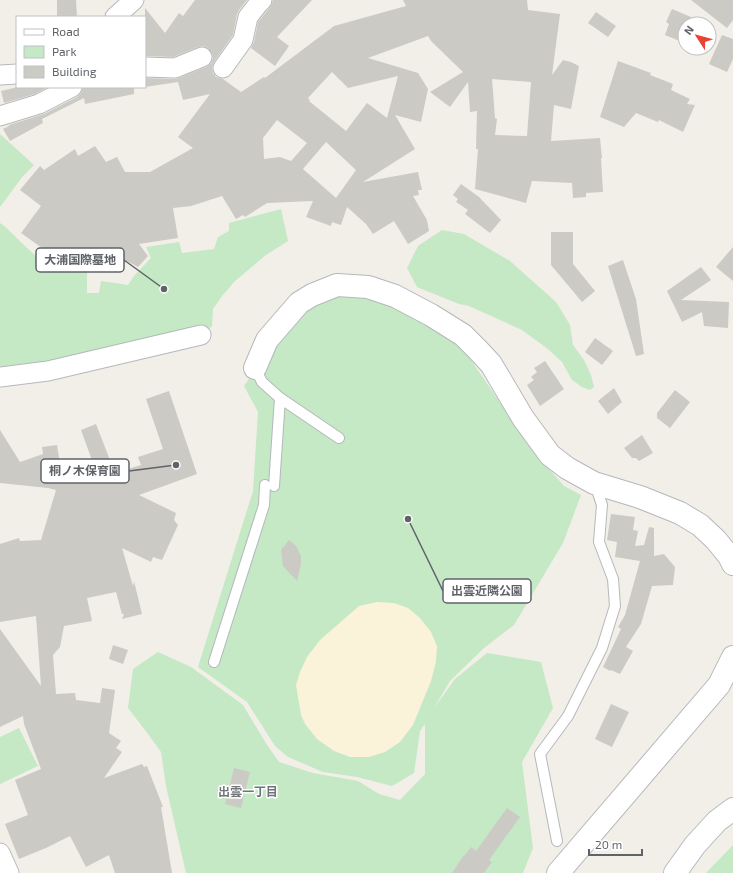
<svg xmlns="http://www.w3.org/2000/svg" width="733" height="873" font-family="'Exo 2','Noto Sans JP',sans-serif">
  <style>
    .green { fill: #c5e8c5 }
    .sand { fill: #fbf3d9 }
    .building { fill: #cccac5; fill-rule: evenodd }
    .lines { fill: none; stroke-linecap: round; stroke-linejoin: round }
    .service-casing { stroke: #b5b8bc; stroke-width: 12 }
    .minor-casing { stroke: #b5b8bc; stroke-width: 21 }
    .tertiary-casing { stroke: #b5b8bc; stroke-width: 24 }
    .secondary-casing { stroke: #b6babf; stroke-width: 24 }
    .service { stroke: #fff; stroke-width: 10 }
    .minor { stroke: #fff; stroke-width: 19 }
    .tertiary { stroke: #fff; stroke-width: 22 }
    .secondary { stroke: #fff; stroke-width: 22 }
    .labels { text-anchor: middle; stroke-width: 3; stroke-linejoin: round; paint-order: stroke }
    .neighbourhood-label { font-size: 12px; font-weight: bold; fill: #70757a; stroke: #fff }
    .leader { fill: none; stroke: #5f6368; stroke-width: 1.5 }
    .callout-dot { fill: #5f6368; stroke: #fff; stroke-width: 1.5 }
    .callout { fill: #fff; stroke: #5f6368; stroke-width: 1.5 }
    .callout-label { font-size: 12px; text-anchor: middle; font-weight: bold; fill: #5f6368 }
  </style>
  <rect width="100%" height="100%" fill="#f1efe8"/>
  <!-- green -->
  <path class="green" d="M0,134L34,165L23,176L0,207Z
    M281,209L288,241L266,255L235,281L222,296L213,309L212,327L104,355L0,374V223C9,229 15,237 23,244C32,253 41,259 48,269L60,270L78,265L87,272V293H99L101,281L128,285L134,276L151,258L146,247L179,242L182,253L214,249L218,237L229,231V223Z
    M442,230L464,234L510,261L556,302L570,325L573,345L584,360L591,375L594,387L590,390L582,387L572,380L562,362L548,349L522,330L469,306L459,304L417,287L407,268L418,246Z
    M340,292L365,296L392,304L432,327L462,347L534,452L564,486L581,495L563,543L514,625L484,648L450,681L434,708L455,679L487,653L541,662L553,708L522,762L533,848L523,873H186L166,786L161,752L148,734L128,708L133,669L158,652L191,667L243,705L267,745L279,762L313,773L358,781L379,794L400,800L425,774V724L420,731L414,773L392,786L357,777L323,772L288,757L275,746L247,702L198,667L253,491L258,412L244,386L294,316Z
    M19,728L38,766L0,784V737Z
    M733,845V873H706Z"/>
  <!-- sand -->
  <path class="sand" d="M377,602L394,603L408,608L420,618L431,632L437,646L436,661L431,681L413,725L400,742L385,752L369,757H350L334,751L317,739L305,724L301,715L296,685L300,672L307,657L320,640L359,606Z"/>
  <!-- building -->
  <path class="building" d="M57,0H76L77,17H57Z
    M195,0H247L239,10L237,14L233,35L214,62L212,67L213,73L216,77L223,79L241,92L264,77L265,78L334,26L406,6L403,0H527L528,10L560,14L552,75L563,60L571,62L579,66L571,109L554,105L551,141L600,138L602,158H601L603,192L586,193V197L573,198L572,183L532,181L526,203L475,189L478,149H476L477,111L470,112L468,82L450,107L430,92L463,72L431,41L428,36L368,58L418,73L428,89L421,122L395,115L415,149L363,182L418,172L422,190H418L419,195L413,196L427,220L429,231L408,244L394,221L373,234L366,224L347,207L341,225L332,222L331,226L306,217L313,201L267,203L245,217L243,215L236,219L222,196L191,206L173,208L178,238L139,244L148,256L138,267L127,261L115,271L105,258L96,268L86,267L72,256L64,268L40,251L42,248L21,233L41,206L20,190L40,166L44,170L75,149L78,156L95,146L106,162L117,157L125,172H150L193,148L178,137L210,94L183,100L178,82L145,87V78L175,79L179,78L206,67L211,63L213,58L212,53L208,48L203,46L198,47L173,57L145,56V8L165,33L179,13L183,16ZM332,72L348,88L398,76L387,118L367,103L346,131L309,101L310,100L308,98ZM492,79L531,82L527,136L495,135L497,119L495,118ZM277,120L307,143L291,161L280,157L264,159L263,138ZM326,142L356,170L336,198L303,169Z
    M273,0H312L277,37L289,46L275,66L251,48L254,42L258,22L270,7L272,3Z
    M691,0H733V20L727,28Z
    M672,9L691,17L689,24H685V33L682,42L665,35L669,24L666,22Z
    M596,12L616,26L608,37L588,23Z
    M722,35L733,39V59L727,72L709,64Z
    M618,61L651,73L650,75L673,84L671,90L690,99L687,104L695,105L683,132L659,120L658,122L636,113L624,127L600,117Z
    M18,87H48L35,94L4,103L1,91Z
    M83,87H134V94L85,104L84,98L42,119L43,123L10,141L3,129L9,126V125L44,114L77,97L81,93Z
    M461,184L479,197L501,220L490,233L465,214L468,210L456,202L458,199L453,195Z
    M551,232H573V264L595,291L582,302L551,265Z
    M733,247V281L716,267Z
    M623,260L636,299L644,354L636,356L608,266Z
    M701,267L711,280L681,300L729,302L728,328L704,326L702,312L682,322L667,291Z
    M595,338L613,351L602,365L585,352Z
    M545,361L564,389L540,406L527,385L534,380L531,377L537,372L534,368Z
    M614,388L622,402L608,414L598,401Z
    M675,390L690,402L670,428L657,418V413Z
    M169,391L197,474L139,495L176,513L174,520L178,525L162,560L153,557L151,562L122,548L133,586L134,581L142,614L122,619L124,614H122L116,592L87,598L92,621L64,626L60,647L53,655L56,694L75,693L76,700L100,703L102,688L115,690L109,733L121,741L116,748L122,752L104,778L142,764L144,767L147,766L163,807H161L172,873H115L109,855L86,867L70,836L46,848L19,859L5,824L28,815L15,780L41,769L24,724L23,716L0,727V629L41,686L36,616L0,622V544L19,538L20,541L41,540L56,490L48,488L0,483V430L20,462L43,454L42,447L57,445L63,482L98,477L81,430L96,424L115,473L141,465L138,457L163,449L146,399Z
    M642,435L653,453L639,461L636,458H632L624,448Z
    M611,514L635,517L633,530L638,531L635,546L644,545L649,527L654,528V556L664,554L675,567L673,585L652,586L641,624L626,647L633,651L620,674L611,670L610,671L603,667L621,629L618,627L625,615L640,561L615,557L617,542L607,540Z
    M289,540L296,546L301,556V564L297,581L283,566L281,550Z
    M113,645L128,650L123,664L109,659Z
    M611,704L629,712L612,747L595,739Z
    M234,768L250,772L241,808L225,804Z
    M507,808L520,817L489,860L492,862L484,873H452L464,855V856L471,847L476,851Z"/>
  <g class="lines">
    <!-- service casing -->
    <g class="service-casing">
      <path id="service" d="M255,368L262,382L280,398L274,486
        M280,398L339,438
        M214,662L264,505L265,485
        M557,841L540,754L568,716L602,648L615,606L613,579L599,542L602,505L595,484"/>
    </g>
    <!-- minor casing -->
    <g class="minor-casing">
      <path id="minor" d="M115,17L134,0
        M145,67L175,68L202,57
        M223,68L243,40L248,17L259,3L262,0
        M0,75L17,74
        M0,116L39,104L72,87
        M0,377L48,371L201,335
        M0,853L9,873"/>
    </g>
    <!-- tertiary casing -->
    <g class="tertiary-casing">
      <path id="tertiary" d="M255,368L267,340L299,303L312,295L337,285L368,287L395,296L431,315L463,335L477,349L491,364L523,418L550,455L567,468L594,483L640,497L680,513L700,525L716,540L729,556L733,564
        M558,873L719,685L733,657"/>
    </g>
    <!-- secondary casing -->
    <g class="secondary-casing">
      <path id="secondary" d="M675,873L695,845L717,821L733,809"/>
    </g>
    <!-- service -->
    <use href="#service" class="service"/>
    <!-- minor -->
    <use href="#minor" class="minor"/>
    <!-- tertiary -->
    <use href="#tertiary" class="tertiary"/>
    <!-- secondary -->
    <use href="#secondary" class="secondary"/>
  </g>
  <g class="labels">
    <!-- neighbourhood labels -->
    <g class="neighbourhood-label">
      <text x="248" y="796">出雲一丁目</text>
    </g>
  </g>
  <!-- callouts -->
  <path class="leader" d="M164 289L124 260M176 465L129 471M408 519L443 591"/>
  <g class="callout-dot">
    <circle cx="164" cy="289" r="4"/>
    <circle cx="176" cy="465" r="4"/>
    <circle cx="408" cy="519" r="4"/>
  </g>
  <g class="callout">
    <rect x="36" y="248" width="88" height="24" rx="4"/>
    <rect x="41" y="459" width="88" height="24" rx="4"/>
    <rect x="443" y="579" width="88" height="24" rx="4"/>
  </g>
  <g class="callout-label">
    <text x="80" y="264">大浦国際墓地</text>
    <text x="85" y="475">桐ノ木保育園</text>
    <text x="487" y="595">出雲近隣公園</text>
  </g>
  <!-- legend -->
  <rect x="16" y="16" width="130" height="72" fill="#ffffff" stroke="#bfc1c3"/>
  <rect x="24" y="29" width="20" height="6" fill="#ffffff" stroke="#bfc1c3"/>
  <text x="52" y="36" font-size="12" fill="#5f6368">Road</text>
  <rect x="24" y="46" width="20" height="12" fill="#c5e8c5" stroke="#bfc1c3"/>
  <text x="52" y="56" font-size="12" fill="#5f6368">Park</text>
  <rect x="24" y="66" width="20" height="12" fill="#cccac5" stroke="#bfc1c3"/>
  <text x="52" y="76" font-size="12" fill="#5f6368">Building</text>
  <!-- north arrow -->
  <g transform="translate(697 36) rotate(306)"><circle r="19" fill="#ffffff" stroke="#bfc1c3"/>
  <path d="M0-3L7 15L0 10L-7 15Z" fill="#ea4335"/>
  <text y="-6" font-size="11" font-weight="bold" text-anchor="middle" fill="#5f6368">N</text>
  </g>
  <!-- scale -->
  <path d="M589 849v6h53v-6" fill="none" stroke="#5f6368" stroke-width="2"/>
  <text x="595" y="849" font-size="12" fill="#5f6368" stroke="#ffffff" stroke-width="3" paint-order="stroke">20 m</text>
</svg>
